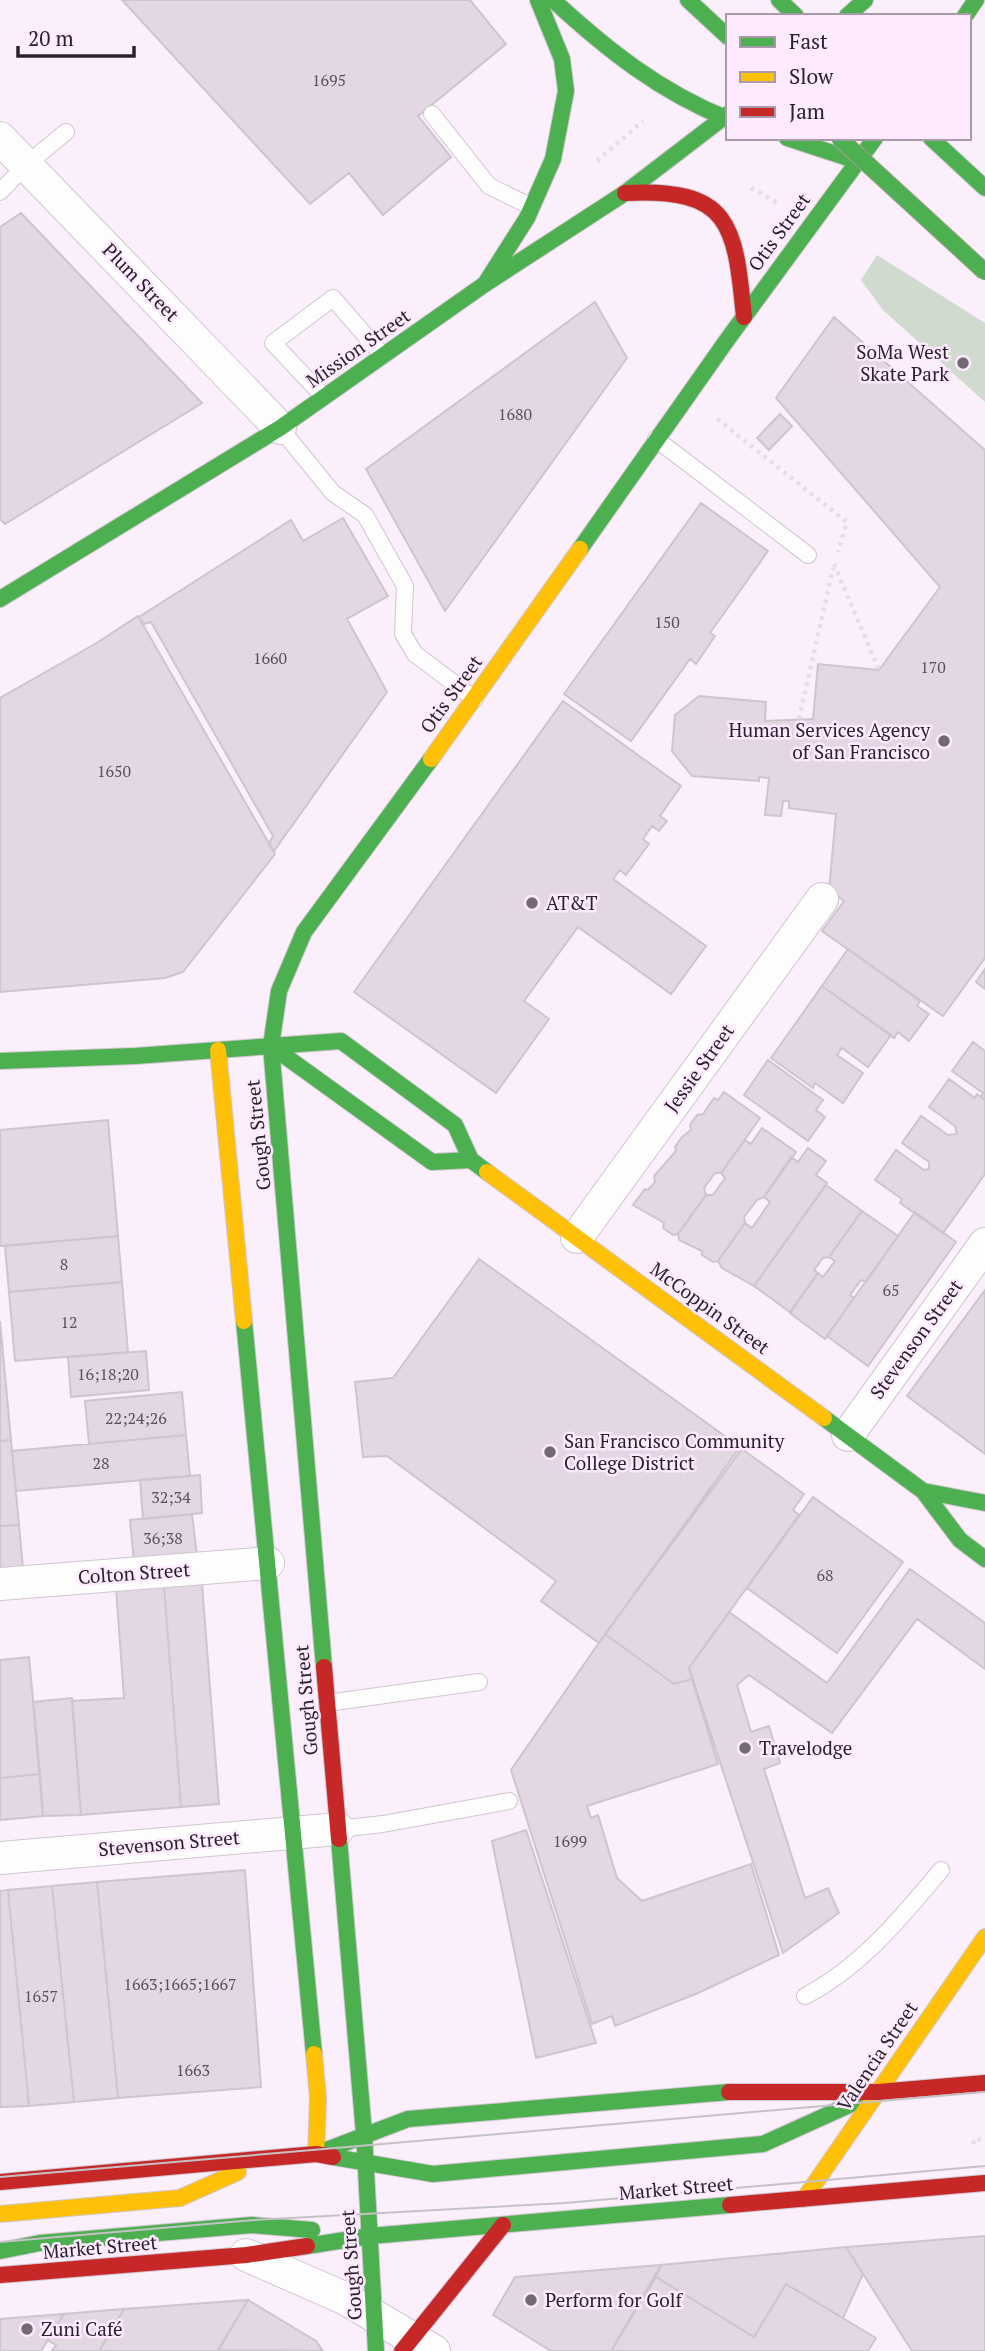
<svg xmlns="http://www.w3.org/2000/svg" width="985" height="2351" font-family="'PT Serif',serif">
  <style>
    .green { fill: #d0dacf }
    .building { fill: #e3d7e3; stroke: #cdc5ce; stroke-width: 2 }
    .lines { fill: none; stroke-linecap: round; stroke-linejoin: round }
    .lane-casing { stroke: #cfc6cf; stroke-width: 18 }
    .street-casing { stroke: #cfc6cf; stroke-width: 34 }
    .fast-casing { stroke: #cfc6cf; stroke-width: 18 }
    .slow-casing { stroke: #cfc6cf; stroke-width: 18 }
    .jam-casing { stroke: #cfc6cf; stroke-width: 18 }
    .path { stroke: #e2dfe3; stroke-width: 4.5; stroke-dasharray: 3.5 5; stroke-linecap: butt }
    .lane { stroke: #fefdfe; stroke-width: 16 }
    .street { stroke: #fefdfe; stroke-width: 32 }
    .fast { stroke: #4caf50; stroke-width: 16 }
    .slow { stroke: #ffc107; stroke-width: 16 }
    .jam { stroke: #c62828; stroke-width: 16 }
    .tram { stroke: #c5c2c5; stroke-width: 2 }
    .fast-bridge-casing { stroke: #ab9f95; stroke-width: 18; stroke-linecap: butt }
    .fast-bridge { stroke: #4caf50; stroke-width: 16 }
    .poi-dot { fill: #736a73; stroke: #feeaff; stroke-width: 2.5 }
    .labels { text-anchor: middle; stroke-width: 5; stroke-linejoin: round; paint-order: stroke }
    .number-label { font-size: 16px; fill: #595059 }
    .street-label { font-size: 19px; fill: #2a222a; stroke: #feeaff }
    .poi-label { font-size: 19px; fill: #2a222a; stroke: #feeaff; text-anchor: start }
  </style>
  <rect width="100%" height="100%" fill="#faeffa"/>
  <!-- green -->
  <path class="green" d="M877,255L985,323V402L883,310L861,280Z"/>
  <!-- building -->
  <path class="building" d="M122,0H470L506,44L418,116L451,157L383,215L349,173L310,204Z
    M21,213L202,403L5,524L0,519V227Z
    M595,302L627,358L445,611L366,469Z
    M834,317L985,450V958L943,1016L822,931L844,901L829,890L836,814L789,808V801H783L781,816L765,815L769,778L759,777V781L692,776L672,751L675,715L699,696L766,702L765,721L813,719L818,664L879,670L940,587L776,398Z
    M780,414L792,426L769,450L757,438Z
    M701,503L768,551L710,633L715,636L696,664L690,659L631,741L564,694Z
    M343,518L388,596L347,619L387,692L274,851L269,844L273,836L151,622L144,624L139,617L291,520L303,541Z
    M138,616L275,854L183,972L165,978L0,992V698L95,644Z
    M563,701L681,786L660,816L667,821L659,831L652,826L643,839L649,844L626,875L620,870L613,879L706,946L671,994L578,927L524,1001L549,1019L496,1093L354,992Z
    M848,949L920,1001L917,1006L929,1014L909,1041L898,1032L894,1038L822,986Z
    M985,969V989L976,982Z
    M822,986L891,1035L868,1067L842,1048L837,1055L863,1073L843,1103L815,1083L813,1088L771,1058Z
    M973,1042L985,1051V1100L981,1097L983,1093L952,1071Z
    M768,1060L823,1100L816,1110L825,1117L808,1141L744,1095Z
    M949,1079L975,1098L977,1094L985,1100V1174L943,1233L900,1203L902,1199L875,1180L896,1150L924,1170L929,1169V1162L902,1143L921,1116L948,1135L957,1134L955,1126L929,1107Z
    M724,1092L760,1118L721,1173H715L704,1188L706,1195L678,1234L673,1235L663,1228L664,1223L633,1205L645,1189L648,1190L655,1182L654,1176L676,1151L675,1147L682,1137L691,1130L690,1125L697,1115L703,1114L714,1098L718,1100Z
    M108,1120L118,1236L0,1246V1130Z
    M762,1128L796,1152L764,1197L757,1200L744,1217L745,1223L718,1261L713,1262L702,1255V1251L679,1240L678,1234L706,1195H713L725,1178L721,1173L745,1140L751,1144Z
    M808,1148L826,1161L816,1175L827,1183L754,1286L722,1268L718,1261L745,1223L752,1228L770,1202L764,1197L791,1157L798,1162Z
    M826,1185L862,1211L829,1257L823,1258L814,1270L818,1273L790,1312L754,1286Z
    M862,1211L898,1236L866,1282L861,1280L850,1295L854,1298L825,1339L790,1313L818,1273L823,1277L835,1261L829,1257Z
    M915,1212L956,1242L868,1366L827,1336Z
    M118,1236L122,1282L9,1292L5,1246Z
    M479,1259L740,1447L599,1643L541,1601L556,1581L387,1456L363,1457L355,1382L393,1378Z
    M122,1282L128,1352L15,1361L9,1292Z
    M985,1290V1454L907,1396Z
    M0,1321L11,1440L0,1441Z
    M146,1351L149,1390L71,1397L68,1357Z
    M182,1392L186,1435L89,1444L85,1401Z
    M186,1435L190,1476L16,1491L12,1451Z
    M11,1440L19,1525L0,1526V1441Z
    M742,1449L804,1494L793,1510L799,1515L689,1668L692,1679L674,1684L605,1634Z
    M200,1475L202,1513L143,1519L140,1480Z
    M813,1497L903,1562L837,1653L747,1588Z
    M192,1514L197,1556L134,1562L130,1520Z
    M19,1525L23,1569L0,1571V1526Z
    M910,1569L985,1623V1669L917,1619L832,1733L749,1675L737,1685L751,1732L769,1726L780,1763L764,1769L805,1898L828,1888L839,1913L783,1953L689,1668L729,1612L827,1683Z
    M202,1584L219,1804L181,1807L164,1586Z
    M164,1586L181,1807L81,1815L72,1701L124,1698L116,1588Z
    M605,1634L674,1684L692,1679L718,1764L587,1806L591,1818L598,1815L617,1878L642,1901L751,1864L779,1955L698,1993L615,2026L612,2016L592,2024L511,1770Z
    M29,1657L40,1774L0,1778V1660Z
    M72,1698L81,1815L43,1816L33,1702Z
    M40,1774L43,1816L0,1820V1778Z
    M526,1830L596,2043L536,2058L492,1841Z
    M245,1870L261,2087L118,2098L97,1882Z
    M97,1882L118,2098L74,2102L52,1886Z
    M52,1886L74,2102L29,2106L8,1890Z
    M8,1890L29,2106L0,2107V1891Z
    M985,2236V2351H912L846,2247Z
    M846,2247L863,2274L843,2318L786,2284L754,2337L656,2277L661,2265Z
    M661,2265L611,2351H551L493,2315L515,2277Z
    M656,2277L754,2337L786,2284L876,2338L868,2351H611Z
    M248,2300L316,2341L323,2351L218,2350Z
    M248,2300L218,2351H99L124,2309Z
    M124,2309L99,2351H52L56,2345L47,2340L64,2314Z
    M64,2314L41,2351H0V2319Z"/>
  <g class="lines">
    <!-- lane casing -->
    <g class="lane-casing">
      <path id="lane" d="M432,114L489,186L532,207
        M0,192L26,165L66,132
        M324,397L273,343L333,298L383,356
        M280,428L333,493L365,515L405,586L403,634L415,654L475,699
        M656,439L808,555
        M327,1703L479,1682
        M338,1829L383,1824L509,1801
        M805,1996C861,1967 901,1918 941,1870"/>
    </g>
    <!-- street casing -->
    <g class="street-casing">
      <path id="street" d="M0,138L280,428
        M577,1237L822,899
        M848,1435L985,1244
        M0,1584L268,1563
        M0,1858L338,1829
        M246,2255L344,2298L434,2351"/>
    </g>
    <!-- fast casing -->
    <g class="fast-casing">
      <path id="fast" d="M553,0C606,49 660,92 728,119
        M688,0L728,37
        M779,0L796,16
        M847,16L865,0
        M965,16L976,0
        M787,138L857,161
        M931,138L985,188
        M485,284L625,193L728,114
        M580,549L727,340L875,138
        M0,599L280,428L485,284L527,218L553,159L566,91L562,59L538,0
        M271,1046L432,1162L471,1160
        M0,1061L135,1056L341,1041L455,1125L471,1160L487,1172
        M244,1321L314,2054
        M824,1418L923,1491L960,1540L985,1559
        M923,1491L985,1503
        M324,1667L271,1046L279,991L304,932L431,759
        M339,1839L364,2134L376,2351
        M316,2154L408,2119L729,2092
        M333,2157L433,2174L763,2144L878,2092
        M307,2246L370,2236L730,2205
        M0,2251L40,2243L252,2225L312,2230"/>
    </g>
    <!-- slow casing -->
    <g class="slow-casing">
      <path id="slow" d="M431,759L580,549
        M218,1050L244,1321
        M487,1172L824,1418
        M314,2054L318,2098L316,2154
        M804,2199L985,1937
        M0,2214L180,2198L238,2172"/>
    </g>
    <!-- jam casing -->
    <g class="jam-casing">
      <path id="jam" d="M625,193C730,188 735,223 744,317
        M324,1667L339,1839
        M729,2092H878L985,2083
        M0,2182L316,2154L333,2157
        M730,2205L985,2183
        M0,2275L246,2255L307,2246
        M402,2351L503,2225"/>
    </g>
    <!-- path -->
    <path class="path" d="M597,161L643,121
      M751,188L780,204
      M717,419L847,522L838,552
      M834,564L879,670
      M799,719L833,568
      M974,2144L973,2140L985,2139"/>
    <!-- lane -->
    <use href="#lane" class="lane"/>
    <!-- street -->
    <use href="#street" class="street"/>
    <!-- fast -->
    <use href="#fast" class="fast"/>
    <!-- slow -->
    <use href="#slow" class="slow"/>
    <!-- jam -->
    <use href="#jam" class="jam"/>
    <!-- tram -->
    <path class="tram" d="M0,2177L985,2092
      M0,2242L254,2220L565,2203L985,2166"/>
    <!-- fast-bridge casing -->
    <g class="fast-bridge-casing">
      <path id="fast-bridge" d="M839,138L985,272"/>
    </g>
    <!-- fast-bridge -->
    <use href="#fast-bridge" class="fast-bridge"/>
  </g>
  <!-- markers -->
  <g class="poi-dot">
    <circle cx="963" cy="363" r="7"/>
    <circle cx="944" cy="741" r="7"/>
    <circle cx="532" cy="903" r="7"/>
    <circle cx="550" cy="1452" r="7"/>
    <circle cx="745" cy="1748" r="7"/>
    <circle cx="531" cy="2300" r="7"/>
    <circle cx="27" cy="2329" r="7"/>
  </g>
  <g class="labels">
    <!-- number labels -->
    <g class="number-label">
      <text x="329" y="86">1695</text>
      <text x="515" y="420">1680</text>
      <text x="667" y="628">150</text>
      <text x="270" y="664">1660</text>
      <text x="933" y="673">170</text>
      <text x="114" y="777">1650</text>
      <text x="64" y="1270">8</text>
      <text x="891" y="1296">65</text>
      <text x="69" y="1328">12</text>
      <text x="108" y="1380">16;18;20</text>
      <text x="136" y="1424">22;24;26</text>
      <text x="101" y="1469">28</text>
      <text x="171" y="1503">32;34</text>
      <text x="163" y="1544">36;38</text>
      <text x="825" y="1581">68</text>
      <text x="570" y="1847">1699</text>
      <text x="180" y="1990">1663;1665;1667</text>
      <text x="41" y="2002">1657</text>
      <text x="193" y="2076">1663</text>
    </g>
    <!-- street labels -->
    <g class="street-label">
      <text transform="translate(779 232) rotate(-54)" y="7">Otis Street</text>
      <text transform="translate(141 282) rotate(46)" y="7">Plum Street</text>
      <text transform="translate(358 348) rotate(-35)" y="7">Mission Street</text>
      <text transform="translate(451 694) rotate(-54)" y="7">Otis Street</text>
      <text transform="translate(699 1068) rotate(-54)" y="7">Jessie Street</text>
      <text transform="translate(258 1135) rotate(-96)" y="7">Gough Street</text>
      <text transform="translate(710 1308) rotate(36)" y="7">McCoppin Street</text>
      <text transform="translate(916 1339) rotate(-54)" y="7">Stevenson Street</text>
      <text transform="translate(134 1573) rotate(-4)" y="7">Colton Street</text>
      <text transform="translate(306 1700) rotate(-95)" y="7">Gough Street</text>
      <text transform="translate(169 1843) rotate(-5)" y="7">Stevenson Street</text>
      <text transform="translate(877 2056) rotate(-56)" y="7">Valencia Street</text>
      <text transform="translate(676 2188) rotate(-5)" y="7">Market Street</text>
      <text transform="translate(100 2247) rotate(-5)" y="7">Market Street</text>
      <text transform="translate(351 2265) rotate(-94)" y="7">Gough Street</text>
    </g>
    <!-- poi labels -->
    <g class="poi-label">
      <text x="949" y="359" text-anchor="end">SoMa West<tspan x="949" dy="22">Skate Park</tspan></text>
      <text x="930" y="737" text-anchor="end">Human Services Agency<tspan x="930" dy="22">of San Francisco</tspan></text>
      <text x="546" y="910">AT&amp;T</text>
      <text x="564" y="1448">San Francisco Community<tspan x="564" dy="22">College District</tspan></text>
      <text x="759" y="1755">Travelodge</text>
      <text x="545" y="2307">Perform for Golf</text>
      <text x="41" y="2336">Zuni Café</text>
    </g>
  </g>
  <!-- legend -->
  <rect x="726" y="14" width="245" height="126" fill="#feeaff" stroke="#a99aaa" stroke-width="2"/>
  <rect x="740" y="37" width="35" height="10" fill="#4caf50" stroke="#a99aaa" stroke-width="2"/>
  <text x="789" y="49" font-size="21" fill="#2a222a">Fast</text>
  <rect x="740" y="72" width="35" height="10" fill="#ffc107" stroke="#a99aaa" stroke-width="2"/>
  <text x="789" y="84" font-size="21" fill="#2a222a">Slow</text>
  <rect x="740" y="107" width="35" height="10" fill="#c62828" stroke="#a99aaa" stroke-width="2"/>
  <text x="789" y="119" font-size="21" fill="#2a222a">Jam</text>
  <!-- scale -->
  <path d="M18 46v10h116v-10" fill="none" stroke="#2a222a" stroke-width="3.5"/>
  <text x="28" y="46" font-size="21" fill="#2a222a" stroke="#feeaff" stroke-width="5" paint-order="stroke">20 m</text>
</svg>
